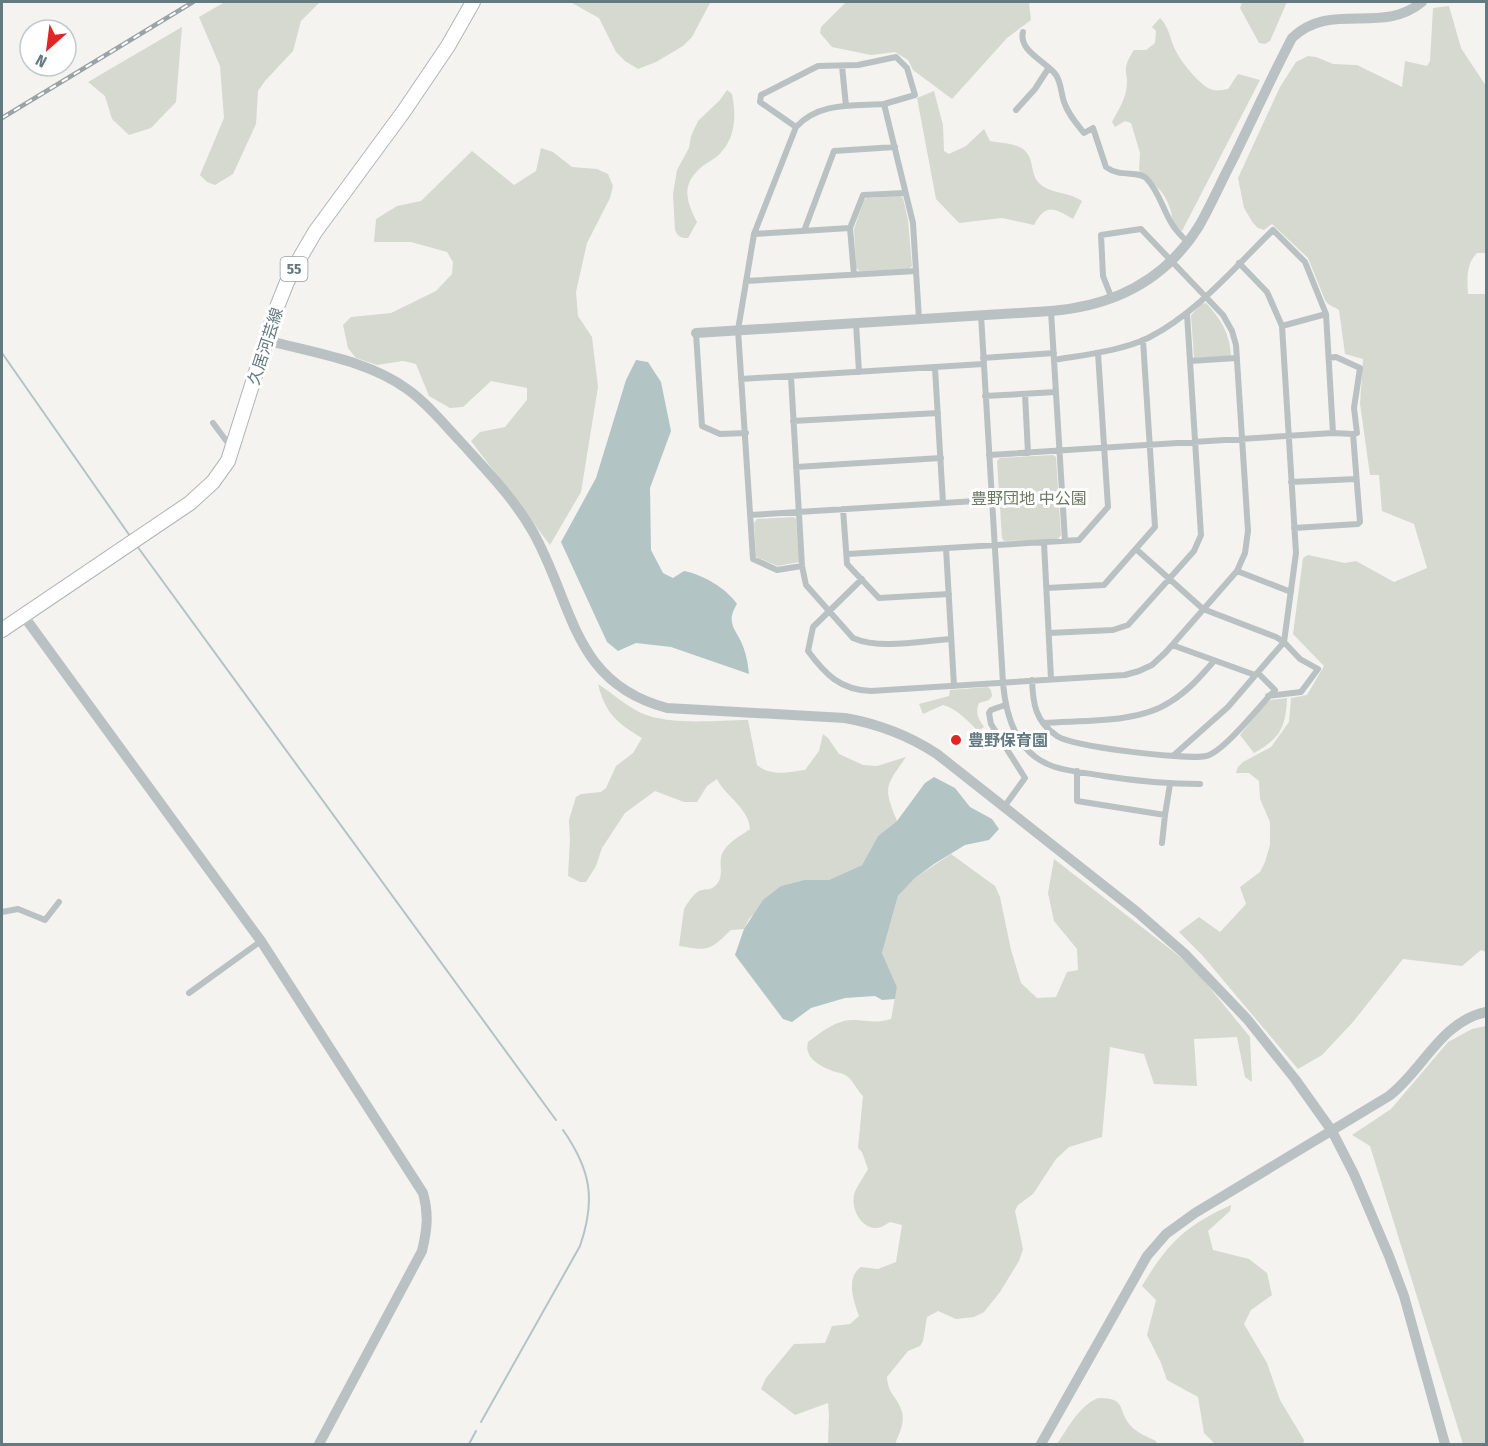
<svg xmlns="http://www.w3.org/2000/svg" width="1488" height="1446" font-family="'Fira Sans Condensed','Noto Sans JP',sans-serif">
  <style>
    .green { fill: #d5d9cf }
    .water { fill: #b3c4c5 }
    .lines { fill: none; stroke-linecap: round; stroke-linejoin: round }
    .stream { stroke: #b3c4c5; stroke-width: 2 }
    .primary-casing { stroke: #b0b6b8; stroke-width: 16 }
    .minor { stroke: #bac1c3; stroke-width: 6 }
    .tertiary { stroke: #bac1c3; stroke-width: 10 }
    .primary { stroke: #fff; stroke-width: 14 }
    .rail-casing { stroke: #9aa4a7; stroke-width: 4.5 }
    .rail { stroke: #fff; stroke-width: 2; stroke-dasharray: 7; stroke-linecap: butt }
    .poi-dot { fill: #e12523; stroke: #fff; stroke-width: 2 }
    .labels { text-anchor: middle; stroke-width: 6; stroke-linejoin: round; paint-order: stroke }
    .shield { fill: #fff; stroke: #92a2a7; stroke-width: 1.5 }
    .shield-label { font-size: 15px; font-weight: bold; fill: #637a81 }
    .street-label { font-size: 16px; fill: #637a81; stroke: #fff }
    .park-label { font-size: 16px; fill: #6b7862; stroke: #fff }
    .poi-label { font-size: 16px; font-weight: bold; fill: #637a81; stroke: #fff; text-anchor: start }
  </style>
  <rect width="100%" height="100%" fill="#f4f3f0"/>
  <!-- green -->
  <path class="green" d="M225,2H320L301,21L293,51L265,81L258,91L256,124L233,174L215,185L207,182L200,175L224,118L220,66L199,17Z
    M564,2H714L710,3L692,37L683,46L656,62L638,69L625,61L616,52L599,18L572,3Z
    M846,2H1029L1031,20L1007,38L952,99L913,70L908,60L895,52L871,55L832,47L820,33L821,27Z
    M1242,2H1287L1270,41L1265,44L1259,43L1240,8Z
    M1449,6L1461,48L1486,86V253H1477C1466,264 1467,279 1468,294H1486V952L1481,950L1462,966L1403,959L1353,1022L1322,1055L1298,1069L1202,955L1179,932L1199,917L1220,932L1246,904L1240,887L1260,872L1265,862L1270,845V822L1260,799L1259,781L1249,773H1236L1238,767L1243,762L1271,747L1289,722L1291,698L1307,695L1324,666L1293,634L1303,558L1308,555L1345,563L1356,561L1394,582L1427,568L1414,524L1382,511L1379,475H1370L1360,404L1363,359L1345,354L1339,310L1328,304L1325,300L1308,258L1272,224L1264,230L1258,228L1253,223L1244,208L1238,178L1280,87L1296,62L1308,56L1316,57L1333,64L1357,65L1402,87L1405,61L1427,66L1430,61L1433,8Z
    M1160,18C1170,27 1170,42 1177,53C1182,63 1202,88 1213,90C1218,91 1223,90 1228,89L1238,74L1260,80L1182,231L1173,223C1172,211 1167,196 1157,187C1150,180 1145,179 1139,170L1140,153L1131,123L1125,121L1115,127L1112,122C1117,112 1124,102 1126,91C1130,70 1119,73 1134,50H1146L1155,43L1156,31L1152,27Z
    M182,27L176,102L151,128L129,135L112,119L105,96L88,82Z
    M727,90L732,94C736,113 736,136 722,151C718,157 710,161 704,165C681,183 685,199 697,222L688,238C681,238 678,237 675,230L673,194L677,170L689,148L691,136L698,121L720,100Z
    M934,91L943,125L944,151L949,154L966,146L984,129L990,141C1001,143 1019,143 1026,152C1036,163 1028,179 1046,188C1058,194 1071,193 1082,201L1073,219C1054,208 1046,203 1034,225L1002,218L959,223L936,199L917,98Z
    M541,148L553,152L572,167L597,169L608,174L613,186L610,198L587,243L576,292L578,316L592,337L598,387L581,492L550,545L471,441L480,432L505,427L527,400V388L491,381L463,407L450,408L429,396L416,364L403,361L377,365L356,358L348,348L343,325L351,317L391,313L436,291L452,274L453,262L447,252L411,242H374L376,219L397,206L421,201L472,151L514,185L536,171Z
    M900,196L903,198L908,220L912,266L909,269L860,271L856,268L854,229L864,200L867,198Z
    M1206,303C1221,319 1230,334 1231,356L1194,358L1191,315L1201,304Z
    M1053,455L1056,457L1061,535L1058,539L1004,541L1002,538L997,461L1000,458Z
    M794,517L796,519L799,562L778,566L756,557L754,523L757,519Z
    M598,684C612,693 626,706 641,713C671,726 716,720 748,720L757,765C771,777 789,772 805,770L819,751L823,734L828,738L839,754L863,765L877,766L906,757C885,787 883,787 897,821L878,836L862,865L829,880H804L781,886L749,919L744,929L731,930C709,951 709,951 679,946L684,909C687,904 693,894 699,891C704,888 712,891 716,885C725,876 718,864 722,854C727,842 741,836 750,829C749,808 725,796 717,779L707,786L697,802H684L655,791L625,813L602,848L596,866L586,882H580L568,876L570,840L569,820L576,797L581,794L601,792L606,788L616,766L633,753L642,738C617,723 605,713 598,684Z
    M988,687L991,690L992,696L989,700L979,703C975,713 978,718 984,727L978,731C968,721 957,709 943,705L923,714L919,704L949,696L950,690Z
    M1287,698C1286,727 1280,739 1254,753L1240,735L1266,703L1271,700Z
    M951,854L995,886L1000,897L1011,950L1021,983L1037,998L1056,997L1067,972L1078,970L1077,949L1054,921L1048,893L1054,859L1192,966L1250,1037L1252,1082L1245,1077L1237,1037L1194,1039L1197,1086L1154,1084L1144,1054L1110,1047L1102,1137L1069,1147L1056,1159L1033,1194L1018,1205L1015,1211L1023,1249L1019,1261L1000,1292L984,1312L974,1317L956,1319L938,1311L927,1317L923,1341L920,1346L908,1351L887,1377C888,1395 898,1397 902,1412C905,1423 899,1434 895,1444H828L829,1414L828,1403L795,1415L761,1389L766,1378L794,1344L825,1343L832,1326L850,1324L859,1316C854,1302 845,1278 861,1267L878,1269L896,1262L902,1225L890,1222C885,1225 881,1228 876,1228C861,1228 851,1209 854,1195C856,1187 864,1177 868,1169L862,1152L858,1148L863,1096C857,1090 854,1082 848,1077C843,1072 836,1073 830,1070C818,1065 804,1057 808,1042C820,1033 836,1020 852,1020C868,1020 873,1024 891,1019L897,987L882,953L898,896L915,878Z
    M1486,1026V1444H1463L1370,1146L1352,1135L1391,1109L1448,1042L1472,1029Z
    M1231,1205L1230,1211L1208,1231L1213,1250L1249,1259L1267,1273L1272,1295L1251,1310L1244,1324L1267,1363L1280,1400L1304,1440L1303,1444H1215L1204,1433L1198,1397L1167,1380L1161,1363L1147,1335L1156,1300L1142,1286C1168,1243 1185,1226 1231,1205Z
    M1098,1398C1128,1398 1116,1409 1131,1426C1137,1433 1148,1437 1156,1441L1157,1444H1057C1068,1428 1079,1406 1098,1398Z"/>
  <!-- water -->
  <path class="water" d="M636,360L648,362L661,382L671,431L650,488L651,550L663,573L673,578L684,571C703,575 725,587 737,604C724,625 738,630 744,649C747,657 748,666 749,674L671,647L636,643L618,651L607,642L561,542L596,478L626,380Z
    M934,777L955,788L970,807L992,819L999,829L989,840L965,845L934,864L915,878L898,896L882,953L897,987L895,999L882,1000L875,996L845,998L811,1008L792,1022L783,1019L735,955L744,929L763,900L781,886L804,880H829L862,865L878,836L897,821L925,783Z"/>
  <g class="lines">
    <!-- stream -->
    <path class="stream" d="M2,353L130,536
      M137,546L556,1120
      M481,1422L580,1246C596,1200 591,1170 563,1130
      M469,1444L476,1431"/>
    <!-- primary casing -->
    <g class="primary-casing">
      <path id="primary" d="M2,630L190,503L213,482L228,461L275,312L287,282L301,256L315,232L404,111L448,46L473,2"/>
    </g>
    <!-- minor -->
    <path class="minor" d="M1023,32C1018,51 1047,62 1056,75C1061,82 1061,93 1064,102C1068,114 1076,123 1084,133L1093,128L1106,167C1120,178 1138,170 1146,178C1159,191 1163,210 1172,224C1176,231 1182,236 1187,242
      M842,66L846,106
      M1016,110L1035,89L1048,69
      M796,127C819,102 852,106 884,104
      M804,231L834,151L895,147
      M754,234L850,228
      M854,275L850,228L863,195L905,193
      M746,281L916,271
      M1051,311L1065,541
      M981,315L1003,683C1006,718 1017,755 1055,767C1071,772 1088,773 1104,776C1136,781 1168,784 1200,784
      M856,323L859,372
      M1282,326L1326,314
      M696,333L702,426L720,434L746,433
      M983,358L1054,353
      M1054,360C1083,355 1121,351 1148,338C1197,313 1234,268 1273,230L1305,262L1326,314L1333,433
      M1190,361L1237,358
      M935,368L943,503
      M791,377L802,566L806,585L853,638C880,650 922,641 951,639
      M741,379L983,364
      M1025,394L1028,453
      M985,396L1056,392
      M793,421L938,413
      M213,423L231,447
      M989,455L1333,433L1353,434
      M796,467L941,458
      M1291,482L1356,479
      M843,509L847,564L879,598L949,594
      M750,515L992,500
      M1294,528L1358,524L1360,522L1353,434L1357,433L1354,408L1360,368L1336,357L1329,358
      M1044,543L1051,679
      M946,548L954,686
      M1136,549L1203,609L1276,637L1284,642L1300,659L1318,669L1301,692L1268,696
      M847,554L1079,540L1108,507L1098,353
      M802,566L777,570L753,559L738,330L754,234L796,127L760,102L761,95L818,66L858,65L896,57L907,68L915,95L884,104L913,223L919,319
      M1237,571L1291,592
      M862,579L813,627L808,651C825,674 840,690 871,691L1125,675L1139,671L1152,665L1166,652L1237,571L1245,553L1248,531L1236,345L1232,331L1223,315L1141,229L1101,235L1103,276L1112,299
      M1047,588L1104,585L1155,527L1143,340
      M1049,633L1113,630L1128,625L1194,551L1201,535L1187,314
      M1172,645L1255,675
      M1032,680C1033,704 1035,721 1057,736C1074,747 1185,760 1206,756C1224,752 1261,704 1275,690L1258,673
      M1043,723C1082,720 1137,724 1170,702C1188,691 1201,676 1214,661
      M1174,755L1228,707L1284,642L1296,553L1282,326L1267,292L1239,263
      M1077,771V801L1165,815L1170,784
      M1004,807L1025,778L991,724L989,713L991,710L1005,705
      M1162,843L1165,815
      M2,912L18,909L45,920L59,902
      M189,993L261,941"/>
    <!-- tertiary -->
    <path class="tertiary" d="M696,333L1051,311C1113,306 1165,281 1199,226C1211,205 1221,182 1232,161C1252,120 1271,78 1292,38C1332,0 1381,36 1422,2
      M266,340C313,353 367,360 407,389C427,403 442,422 459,440C486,470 513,497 533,532C574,605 572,683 667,708L845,718C879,724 908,735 937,754L1137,912L1185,954L1247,1019L1295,1079L1332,1131L1354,1174L1389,1256L1404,1296L1445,1444
      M23,615L261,941L423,1193C429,1214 427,1230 422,1251L319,1444
      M1041,1444L1147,1256L1166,1234L1195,1213L1389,1096C1424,1069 1440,1022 1486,1012"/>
    <!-- primary -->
    <use href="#primary" class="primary"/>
    <!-- rail casing -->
    <g class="rail-casing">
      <path id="rail" d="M2,118L193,2"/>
    </g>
    <!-- rail -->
    <use href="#rail" class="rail"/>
  </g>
  <!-- markers -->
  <circle class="poi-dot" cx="956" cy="740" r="6"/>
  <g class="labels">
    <!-- shield labels -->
    <rect class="shield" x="280.5" y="257" width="27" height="24" rx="4.5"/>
    <g class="shield-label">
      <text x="294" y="274">55</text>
    </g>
    <!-- street labels -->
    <g class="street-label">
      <text transform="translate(265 346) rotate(-72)" y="6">久居河芸線</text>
    </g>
    <!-- park labels -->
    <g class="park-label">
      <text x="1029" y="504">豊野団地 中公園</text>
    </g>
    <!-- poi labels -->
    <g class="poi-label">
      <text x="968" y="746">豊野保育園</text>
    </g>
  </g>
  <!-- border -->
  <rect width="1488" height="1446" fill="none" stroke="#637a81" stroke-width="6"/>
  <!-- north arrow -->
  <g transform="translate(48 48) rotate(208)"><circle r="28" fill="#ffffff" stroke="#c1cacd" stroke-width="1.5"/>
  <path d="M0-4.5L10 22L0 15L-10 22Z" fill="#e12523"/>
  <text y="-9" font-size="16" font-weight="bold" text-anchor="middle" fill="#637a81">N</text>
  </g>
</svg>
